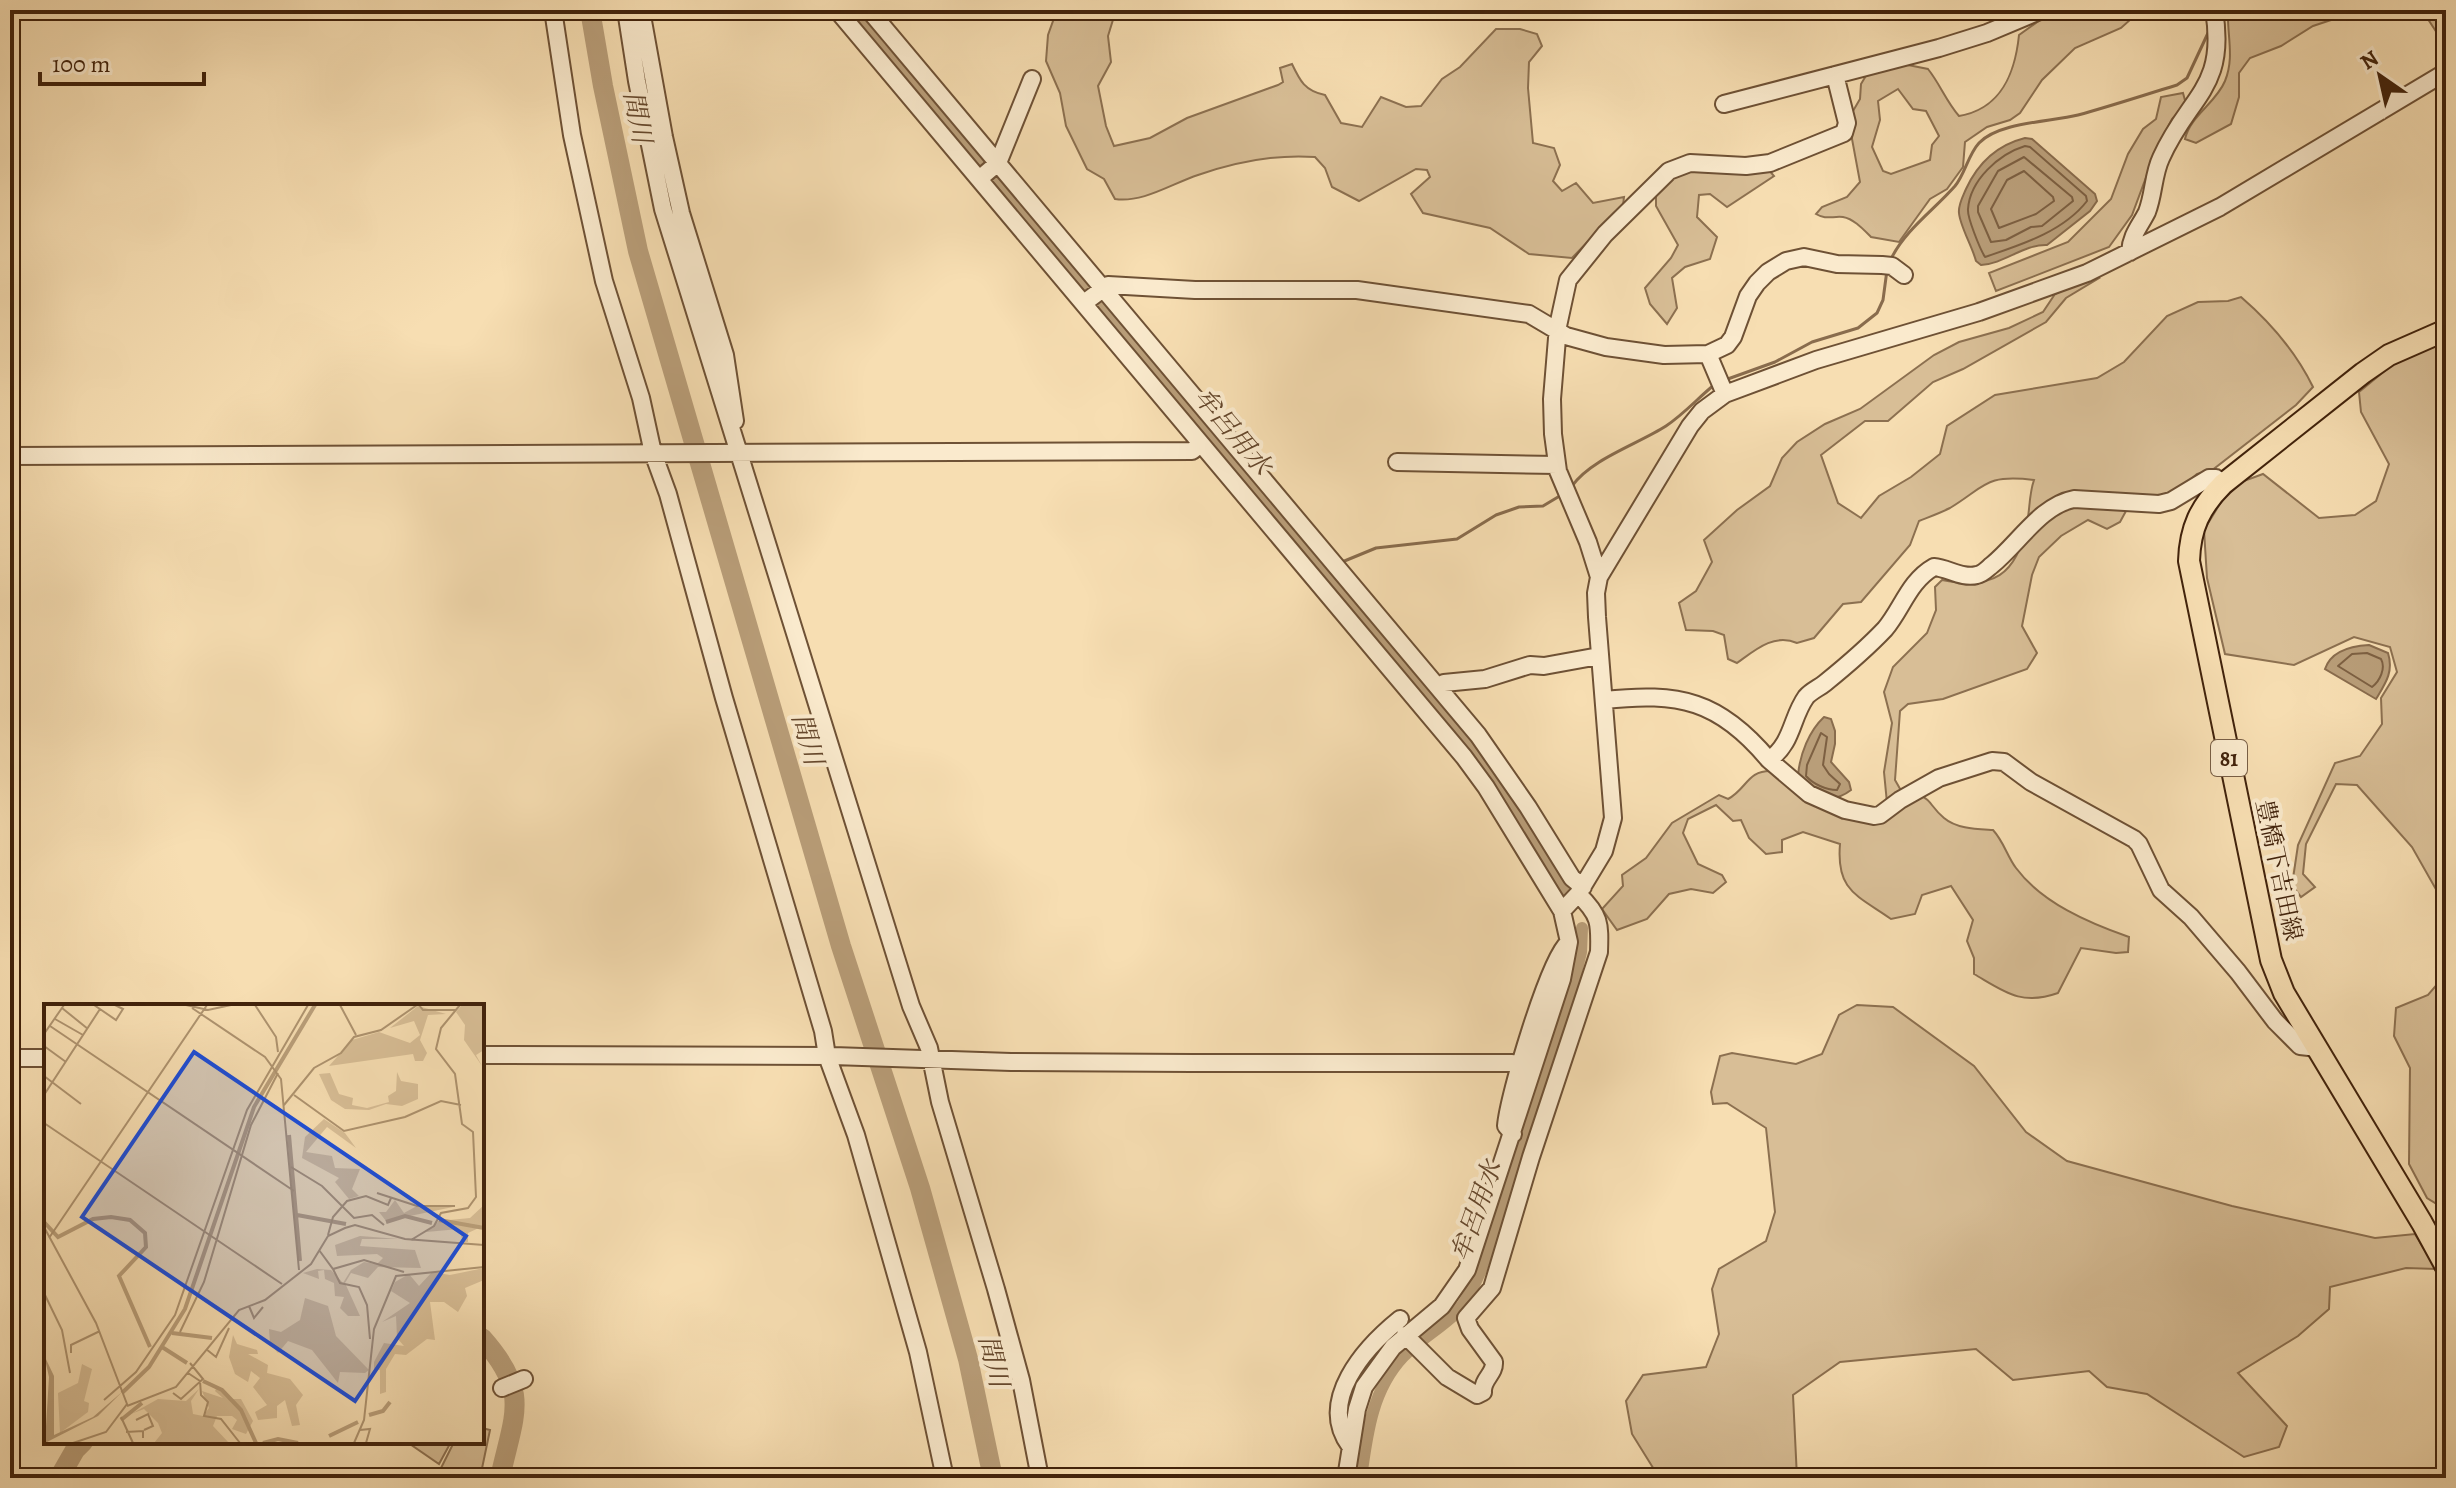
<svg xmlns="http://www.w3.org/2000/svg" width="2456" height="1488" font-family="Alegreya,'Noto Serif JP',serif">
  <style>
    .green { fill: #d8be96; stroke: #8c7050; stroke-width: 2; fill-rule: evenodd }
    .water { fill: #b99e79; stroke: #896c4d; stroke-width: 2 }
    .lines { fill: none; stroke-linecap: round; stroke-linejoin: round }
    .shore { stroke: #7d6042; stroke-width: 2 }
    .stream { stroke: #896c4d; stroke-width: 3 }
    .canal { stroke: #b99e79; stroke-width: 12 }
    .river { stroke: #b99e79; stroke-width: 20 }
    .minor-casing { stroke: #6e5135; stroke-width: 20 }
    .major-casing { stroke: #41220b; stroke-width: 24 }
    .minor { stroke: #faeacd; stroke-width: 16 }
    .major { stroke: #f7deb2; stroke-width: 20 }
    .labels { text-anchor: middle; stroke-width: 8; stroke-linejoin: round; paint-order: stroke }
    .shield { fill: #faeacd; stroke: #785e45; stroke-width: 2 }
    .shield-label { font-size: 22px; font-weight: bold; fill: #41220b }
    .street-label { font-size: 24px; fill: #41220b; stroke: #faeacd }
    .water-label { font-size: 26px; font-style: italic; fill: #65472c; stroke: #faeacd }
    .inset-river { fill: none; stroke: #b99e79; stroke-width: 4 }
    .inset-road { fill: none; stroke: #ae936f; stroke-width: 2 }
    .view { fill: #1d4ed8; fill-opacity: 0.15; stroke: #1d4ed8; stroke-width: 4 }
    .inset-edge { fill: none; stroke: #41220b; stroke-width: 4 }
  </style>
  <rect width="100%" height="100%" fill="#f7deb2"/>
  <filter id="stains"><feTurbulence type="fractalNoise" baseFrequency=".0025" numOctaves="4"/><feColorMatrix values="0 0 0 0 .2 0 0 0 0 .09 0 0 0 0 .02 0 0 0 .5 -.17"/></filter>
  <radialGradient id="worn" r=".72"><stop offset=".6" stop-color="#630" stop-opacity="0"/><stop offset="1" stop-color="#630" stop-opacity=".3"/></radialGradient>
  <!-- green -->
  <path class="green" d="M1057,10H1116L1108,36L1111,62L1098,86L1106,126L1114,146L1150,138L1187,118L1278,85L1283,82L1280,68L1292,64C1300,81 1305,91 1325,95L1341,123L1362,127L1381,97L1406,107L1421,106L1442,79L1460,67L1496,29H1520L1537,34L1542,46L1529,62L1528,88L1533,143L1554,148L1560,165L1553,181L1562,191L1576,183L1593,203L1624,197L1623,205L1572,258L1529,254L1490,228L1423,213L1411,194L1430,177L1427,170L1416,169L1359,201L1332,187L1325,168L1315,157C1275,154 1236,162 1198,175C1171,184 1143,203 1115,199L1104,179L1087,169L1066,126L1060,93L1046,61L1048,35Z
    M2054,10H2141L2121,28L2075,48L2042,80L2020,113L2010,120L1987,127L1965,142L1963,167L1947,189L1930,199L1899,242L1871,237C1863,229 1854,219 1843,217C1832,216 1826,220 1816,214L1822,207L1847,197L1860,182L1852,139L1853,111L1860,99L1861,84L1867,74L1903,64L1928,69C1940,84 1946,101 1959,116C2001,109 2015,74 2019,35ZM1898,89L1913,109L1926,111L1939,136L1932,145L1930,160L1891,174L1883,171L1872,147L1880,120L1878,101Z
    M2239,10H2367L2361,16L2334,19L2313,26L2281,46L2250,58L2239,73V97L2231,124L2196,143L2185,139C2190,116 2216,103 2225,81C2234,59 2228,39 2228,17Z
    M2422,10H2446V40L2439,36Z
    M2183,93L2186,104L2172,119L2157,148L2132,215L2109,247L1996,291L1989,273L2068,242L2111,199L2128,154L2143,129L2156,119L2161,97Z
    M1700,168L1768,169L1774,176L1727,207L1710,194L1699,195L1697,217L1717,237L1710,259L1685,267L1672,278L1677,308L1667,324L1650,304L1645,288L1671,258L1678,245L1656,206V190L1674,175Z
    M2093,275L2099,278L2066,298L2046,322L1963,369L1933,382L1888,421H1865L1821,455L1838,503L1861,518L1879,496L1911,477L1940,454L1947,426L1995,395L2097,378L2124,362L2167,316L2198,302L2228,301L2241,297C2270,322 2296,352 2313,387L2296,405L2211,471L2197,474L2181,488L2162,498L2141,499L2126,511L2120,522L2107,529L2088,520L2061,536L2039,557L2032,575L2022,626L2037,653L2027,669L1943,699L1908,704L1900,711L1895,780L1903,794C1934,795 1925,802 1944,818C1957,829 1977,829 1993,830C2004,842 2007,856 2016,868C2042,903 2089,923 2129,937L2128,952L2116,953L2081,948L2058,993C2021,1006 2005,992 1974,974V958L1967,941L1973,920L1951,886L1922,895L1915,914L1891,919C1857,895 1836,891 1840,844L1803,832L1782,840V852L1766,854L1749,838L1741,820L1733,821L1716,805L1688,819L1683,833L1698,864L1722,875L1726,882L1713,893L1691,889L1669,894L1647,919L1617,930L1602,909L1623,886L1622,875L1646,858L1672,823L1719,795L1728,799C1747,789 1747,770 1772,771L1855,818L1887,803L1884,772L1892,723L1884,692L1893,667L1927,633L1936,610L1935,587L1942,580C1992,590 2017,576 2027,523C2030,509 2029,494 2034,480C1985,474 1986,486 1950,508C1940,513 1929,517 1919,521L1910,545L1861,602L1843,604L1814,638L1797,643C1774,633 1755,650 1737,663L1728,659L1724,635L1713,631L1686,630L1679,603L1696,591L1712,562L1704,540L1737,510L1770,486L1782,458L1797,442L1825,424L1860,409L1934,355L1959,342L2009,328L2043,312L2055,294Z
    M2446,340V907L2412,847L2357,785L2336,784L2306,844L2303,874L2315,887L2301,897L2292,885L2298,845L2335,763L2360,756L2382,724L2381,698L2397,672L2390,647L2354,637L2294,665L2225,654L2207,578L2204,530L2221,502L2241,482L2263,474L2319,518L2355,515L2376,501L2389,464L2361,412L2359,392L2392,365Z
    M2446,974V1194L2440,1206L2427,1198L2409,1164L2410,1068L2394,1036L2396,1008L2428,995Z
    M1857,1005L1893,1007L1974,1066L2026,1132L2067,1161L2232,1206L2375,1238L2415,1234L2436,1269L2406,1268L2330,1287L2329,1309L2298,1336L2238,1373L2287,1426L2279,1447L2244,1457L2147,1394L2107,1387L2089,1371L2013,1380L1976,1349L1840,1362L1793,1395L1797,1478H1673L1655,1471L1632,1434L1626,1401L1643,1375L1706,1367L1719,1334L1712,1289L1719,1269L1766,1241L1775,1212L1766,1128L1727,1103L1713,1104L1711,1092L1720,1056L1732,1053L1796,1064L1822,1054L1839,1015Z
    M482,1428L490,1430L480,1478H436L454,1442H482Z
    M407,1442H451L439,1464Z"/>
  <!-- water -->
  <path class="water" d="M2025,138L2032,139L2095,194L2097,201L2090,211L2047,245C2024,244 2004,264 1981,265L1976,261C1972,246 1960,226 1959,213C1958,205 1963,196 1966,189C1978,163 1997,145 2025,138Z
    M2369,645L2388,653C2394,672 2385,684 2376,699L2325,669C2331,651 2351,646 2369,645Z
    M1824,717L1831,719L1835,731V744L1831,762L1849,782L1851,790C1829,807 1812,794 1798,775C1800,754 1809,731 1824,717Z"/>
  <g class="lines">
    <!-- shore -->
    <path class="shore" d="M2025,146L2030,147L2086,196L2087,201C2063,232 2020,245 1985,257C1980,249 1967,217 1968,209C1970,180 1999,154 2025,146Z
      M2024,157L2072,197L2073,201L2042,226L2031,227L2006,240L1991,242L1978,212V206L1998,171Z
      M2024,171L2053,197L2054,201L2036,214L1999,228L1991,209L2007,180Z
      M2367,653L2381,659C2386,668 2380,681 2372,687L2338,666L2352,654Z
      M1821,733L1827,737L1823,765L1829,774L1840,784L1837,790C1826,790 1813,784 1806,776L1807,765Z"/>
    <!-- stream -->
    <path class="stream" d="M2222,17L2230,10
      M1891,259C1905,230 1934,210 1955,186C1965,174 1968,155 1979,143C1999,122 2050,122 2078,115C2111,106 2144,95 2177,85L2187,78L2208,33
      M1725,380L1775,362L1812,342L1858,328L1877,313L1883,300L1887,270
      M1572,486C1591,459 1638,444 1666,426C1684,414 1698,398 1714,385
      M1342,562L1376,548L1457,539L1496,515L1519,507L1543,506L1563,494
      M1325,575L1333,569"/>
    <!-- canal -->
    <path class="canal" d="M849,10L881,49L955,131L1477,754L1511,805L1566,895
      M1361,1478C1367,1434 1372,1390 1403,1357C1419,1340 1440,1329 1456,1313C1468,1300 1474,1285 1481,1270L1573,985L1581,952L1582,928"/>
    <!-- river -->
    <path class="river" d="M590,10L603,86L638,251L841,946L920,1188L968,1359L993,1478
      M482,1338C531,1393 514,1413 500,1478
      M59,1478L75,1450L83,1442"/>
    <!-- minor casing -->
    <g class="minor-casing">
      <path id="minor" d="M553,10L572,135L604,281L641,398L653,453L668,494L724,698L823,1031L827,1056L856,1135L918,1352L945,1478
        M626,10L637,81L663,209L911,1006L929,1048L940,1102L996,1289L1021,1380L1040,1478
        M641,10L664,137L681,213L725,355L735,421
        M837,10L1464,757L1486,787L1562,911L1569,942L1562,979L1467,1270L1442,1306L1393,1347L1364,1387L1357,1409L1346,1478
        M869,10L1478,735L1528,807L1572,878L1583,887
        M1724,104L1939,48L1987,33L2042,10
        M979,179L998,163L1032,79
        M2130,252C2131,235 2140,226 2147,212C2154,194 2153,175 2161,158C2189,95 2227,89 2214,10
        M1084,303L1108,285L1195,290H1357L1529,314L1566,336L1606,347L1664,355L1708,354L1727,345L1733,337L1748,296L1757,283L1768,272L1786,261L1804,257L1837,264L1882,265L1892,266L1904,275
        M1708,354L1725,394
        M10,456L1192,451L1201,444
        M1397,462L1557,465
        M1599,577L1588,542L1558,471L1553,434L1552,399L1558,326L1568,280L1605,234L1669,171L1690,163L1746,166L1770,163L1844,133L1847,123L1835,75
        M1438,687L1444,683L1485,679L1530,665L1544,666L1599,656
        M1604,700C1679,692 1719,700 1769,760C1793,743 1791,718 1806,697C1811,691 1819,688 1825,683C1846,666 1867,648 1885,629C1902,609 1909,581 1934,567C1948,568 1962,579 1977,575C1983,574 1988,568 1992,565C2018,544 2041,505 2074,499L2159,504L2171,501L2209,478H2216L2223,484
        M1769,760L1809,794L1845,810L1874,816L1880,815L1900,800L1939,778L1992,761L2004,762L2031,782L2134,839L2139,844L2161,890L2191,917L2238,972L2275,1021L2300,1046L2318,1048
        M1562,911L1578,894L1604,851L1613,818L1597,617L1596,593L1599,577L1690,426L1702,411L1725,394L1816,360L1979,312L2087,273L2220,207L2446,72
        M482,1055L833,1056L1011,1062L1192,1063H1512L1520,1065
        M10,1058H46
        M1513,1134L1506,1126C1508,1097 1549,959 1568,943
        M1405,1335L1447,1377L1477,1395L1483,1392C1482,1379 1495,1374 1494,1362L1470,1329L1466,1318L1492,1288L1531,1157L1599,952C1600,923 1600,915 1578,894
        M502,1388L524,1379
        M1350,1446C1317,1401 1364,1348 1400,1319"/>
    </g>
    <!-- major casing -->
    <g class="major-casing">
      <path id="major" d="M2446,330L2389,355L2363,373L2223,484C2200,507 2190,528 2189,561L2271,960L2284,993L2422,1223L2446,1267"/>
    </g>
    <!-- minor -->
    <use href="#minor" class="minor"/>
    <!-- major -->
    <use href="#major" class="major"/>
  </g>
  <g class="labels">
    <!-- shield labels -->
    <rect class="shield" x="2211" y="740" width="36" height="36" rx="6"/>
    <g class="shield-label">
      <text x="2229" y="766">81</text>
    </g>
    <!-- street labels -->
    <g class="street-label">
      <text transform="translate(2279 870) rotate(78)" y="8">豊橋下吉田線</text>
    </g>
    <!-- water labels -->
    <g class="water-label">
      <text transform="translate(638 117) rotate(79)" y="9">間川</text>
      <text transform="translate(1233 431) rotate(50)" y="9">牟呂用水</text>
      <text transform="translate(808 739) rotate(74)" y="9">間川</text>
      <text transform="translate(1476 1211) rotate(-71)" y="9">牟呂用水</text>
      <text transform="translate(994 1361) rotate(76)" y="9">間川</text>
    </g>
  </g>
  <!-- overview -->
  <g transform="translate(44 1004)">
    <rect width="440" height="440" fill="#f7deb2"/>
    <path d="M418,1H440V46L432,51L438,62L420,36L421,21L412,8ZM374,2L402,10L384,11L376,36L383,49L379,57H371L369,50L285,62L308,36L335,28L366,39L376,31L370,17L346,24ZM353,68L357,77L374,80V95L358,102L342,100L325,106L301,105L287,96L275,70L286,69L295,90L309,94L308,101L323,104L345,98L344,92L352,87ZM280,115L301,129L312,144L283,123L262,148L288,152L291,164L316,165L308,185L315,192L305,195L291,178L295,174L258,154L261,133ZM351,196L360,209L371,203H409L342,217L335,208H342ZM440,201L439,222L424,229V238H419L415,225L382,228L395,217L426,214ZM316,232L355,235H318L316,242L371,246L377,264L334,263L324,274L307,269L301,279L316,312H304L296,304L300,293L291,292L290,279L281,275L280,266L274,267L275,275L259,269L273,265L287,266L299,279L307,266L320,258L333,260L339,254L333,250L293,252L291,241ZM440,264V276L421,284L423,292L414,308L400,298H386L391,336L383,335L362,351L351,350L342,365V388L336,390V366L330,365V358L340,339L360,342L353,334L352,312L338,318L366,299L347,287L351,278L365,270L375,282L388,268L406,271ZM261,294L284,302L292,332L325,366L321,369L296,368L294,379L268,346L244,337L234,349L226,340L225,325L237,328L256,316ZM189,331L193,340L213,346L214,350H204L224,361L223,369L246,375L259,391L252,401L256,421L248,422L241,396L233,402V414L214,416L211,408L223,401L209,383L216,374L207,367L204,378L191,370L185,353ZM38,360L48,365L40,397L45,399L44,408L16,429L14,389L34,379ZM173,383L186,395H197L209,417L202,430L188,425L193,416L188,412H173L169,422L185,439H110L118,429L114,419L100,405L87,410L114,395L142,397L155,385L147,397L149,410L159,412L165,404L158,387L179,394L171,387Z" fill="#d8be96"/>
    <path d="M0,351L10,372V431L49,413L78,388L54,412L1,439L5,373Z" fill="#b99e79"/>
    <path class="inset-river" d="M245,131L256,257M253,211L302,220M395,216L440,224M0,218L14,233L49,215L67,213L86,216L101,229L102,243L75,272L106,343M342,218L361,212L388,219M128,329L168,334M118,343L143,359M159,377L178,386L197,406L212,439M78,389L105,363L141,305L210,103L271,1M325,411L339,407L346,398M77,416L98,399M285,432L314,418M219,439L234,435L254,439"/>
    <path class="inset-road" d="M50,1L72,16L79,5L71,1M142,1L164,6L187,1M211,1L232,33L234,48M296,1L312,31M375,1L379,6H412M18,4L44,25M148,4L221,53L237,75L255,266M11,15L39,31M6,22L250,187M0,30L20,1M0,42L22,58M0,72L37,100M0,91L56,5M250,91L300,127L361,113L397,97L417,101M240,101L270,64L297,49L310,33L337,26L373,1M0,119L238,280M247,163L278,182L310,214L328,211L340,221M333,189L373,202H411M0,223L52,319L83,400L62,428L29,439M284,231L289,213L303,197L322,192L344,201L347,194M5,234L163,1M367,236L390,222L397,209L424,204L432,193L429,128L418,120L411,70L392,45L397,24L416,1M275,246L289,265L320,256L360,268M289,265L296,279L315,283L323,301L326,335M0,289L18,326L26,369M205,302L210,314L219,303M136,328L160,278L207,121L234,69M162,345L172,353L185,324M27,349V341L56,327M144,369L156,377L157,391L164,398L160,412L177,415L196,439M129,389L137,395L159,375L146,359M60,396L92,368L131,311L203,106L264,1M83,402L132,383L195,306L221,296L267,260L284,232L301,224L311,221L361,235L440,241M77,413L89,439M92,416L104,410L109,422L100,426M316,426L326,425L322,439M82,428L99,427V434M310,439L320,416L330,325L352,272L440,263"/>
    <path class="view" d="M150,48L422,232L311,397L38,213Z"/>
    <rect width="440" height="440" class="inset-edge"/>
  </g>
  <!-- margin -->
  <rect width="2456" height="1488" fill="none" stroke="#f7deb2" stroke-width="40"/>
  <rect x="12" y="12" width="2432" height="1464" fill="none" stroke="#41220b" stroke-width="4"/>
  <rect x="20" y="20" width="2416" height="1448" fill="none" stroke="#41220b" stroke-width="2"/>
  <!-- north arrow -->
  <g transform="translate(2380 76) rotate(326)" stroke="#faeacd" stroke-width="6" paint-order="stroke">
  <path d="M0-6L14 30L0 20L-14 30Z" fill="#41220b"/>
  <text y="-12" font-size="22" font-weight="bold" text-anchor="middle" fill="#41220b">N</text>
  </g>
  <!-- scale -->
  <path d="M40 72v12h164v-12" fill="none" stroke="#41220b" stroke-width="4"/>
  <text x="52" y="72" font-size="24" fill="#41220b" stroke="#faeacd" stroke-width="6" paint-order="stroke">100 m</text>
  <rect width="100%" height="100%" filter="url(#stains)"/>
  <rect width="100%" height="100%" fill="url(#worn)"/>
</svg>
